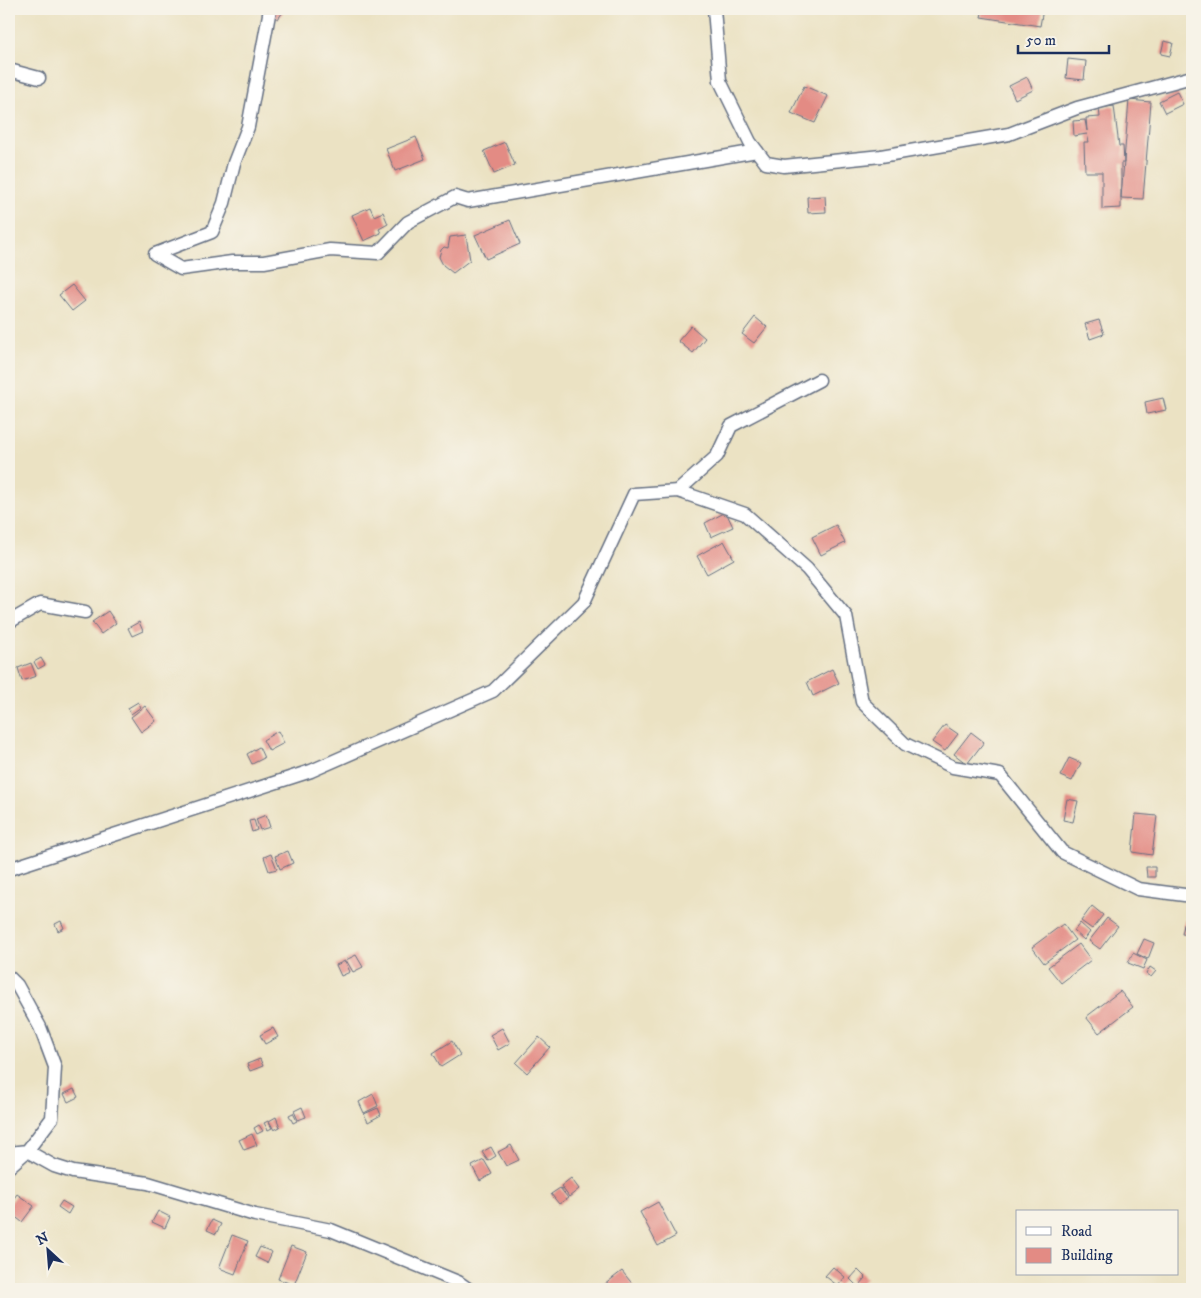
<svg xmlns="http://www.w3.org/2000/svg" width="1201" height="1298" font-family="'IM FELL DW Pica',serif">
  <style>
    .building { fill: #e38b84 }
    .lines { fill: none; stroke-linecap: round; stroke-linejoin: round }
    .street-casing { stroke: #646e81; stroke-width: 15 }
    .street { stroke: #fff; stroke-width: 12 }
  </style>
  <rect width="100%" height="100%" fill="#f7f3e8"/>
  <filter id="ink" filterUnits="userSpaceOnUse"><feTurbulence type="fractalNoise" baseFrequency=".02" numOctaves="2"/><feDisplacementMap in="SourceGraphic" scale="10" xChannelSelector="R" yChannelSelector="G"/><feConvolveMatrix kernelMatrix="1 2 1 2 8 2 1 2 1" color-interpolation-filters="sRGB"/></filter>
  <filter id="wash" filterUnits="userSpaceOnUse"><feTurbulence type="fractalNoise" baseFrequency=".0096" numOctaves="4" result="noise"/><feDisplacementMap in="SourceGraphic" scale="20" xChannelSelector="R" yChannelSelector="G"/><feGaussianBlur stdDeviation="1.12" result="paint"/><feColorMatrix in="noise" values="0 0 0 0 0 0 0 0 0 0 0 0 0 0 0 0 0 1.4 0 .05"/><feComposite in="paint" operator="in"/></filter>
  <g filter="url(#wash)">
    <rect width="100%" height="100%" fill="#ebe2c3"/>
    <g id="blocks">
      <!-- building -->
      <path class="building" d="M274,9H285L278,19L270,14Z
        M983,9H1043L1040,26L981,17Z
        M1164,41L1173,43L1170,56L1161,54Z
        M1068,59L1086,61L1084,80L1066,78Z
        M1027,77L1033,90L1015,99L1009,86Z
        M804,86L828,96L815,123L791,113Z
        M1192,89V108L1186,92Z
        M1177,92L1183,104L1165,113L1159,101Z
        M1129,100L1151,102L1143,199L1121,198Z
        M1114,106L1119,146H1123L1124,163H1121V208L1102,209V172H1085L1084,142H1089L1087,134L1074,136L1073,121L1085,120L1087,131L1086,118L1100,117L1099,108Z
        M416,137L425,159L395,171L386,149Z
        M505,142L515,165L494,174L484,151Z
        M825,196L826,212L808,213L807,197Z
        M370,207L374,216L383,212L388,224L379,229L381,233L364,241L352,215Z
        M510,220L520,244L486,259L475,235Z
        M466,235L470,260L453,273L443,265L439,257L441,250L444,247L448,248L450,237Z
        M72,285L85,301L72,311L59,295Z
        M755,317L767,327L754,343L742,334Z
        M1099,320L1104,334L1090,339L1085,324Z
        M691,326L705,338L693,353L678,341Z
        M1163,398L1166,410L1147,414L1145,402Z
        M726,512L733,527L711,537L705,523Z
        M836,525L845,543L821,555L812,537Z
        M724,541L734,559L707,574L697,556Z
        M108,611L116,623L101,634L92,622Z
        M139,622L143,631L132,636L128,628Z
        M41,658L45,665L38,669L34,662Z
        M31,663L36,676L22,681L18,668Z
        M832,669L839,683L813,696L807,682Z
        M138,702L141,707L131,714L128,708Z
        M145,706L156,721L141,732L131,717Z
        M945,725L958,734L945,751L932,742Z
        M278,731L284,743L269,751L263,740Z
        M971,732L984,742L967,764L954,754Z
        M259,747L264,758L252,764L247,754Z
        M1069,758L1081,763L1072,781L1060,776Z
        M1067,799L1078,801L1073,822L1063,820Z
        M1136,814L1157,816L1152,855L1132,852Z
        M266,815L270,827L260,830L256,819Z
        M254,820L257,830L252,832L249,821Z
        M288,851L293,863L280,869L275,856Z
        M271,854L277,869L269,871L264,857Z
        M1146,867H1155V877H1147Z
        M1092,906L1103,915L1092,929L1081,921Z
        M1107,918L1118,926L1100,949L1089,941Z
        M1185,920L1192,921V935L1182,934Z
        M61,921L64,928L58,931L55,924Z
        M1080,923L1090,932L1084,940L1074,931Z
        M1063,924L1075,940L1044,963L1032,947Z
        M1144,939L1154,943L1148,959L1137,954Z
        M1079,944L1091,960L1061,983L1048,967Z
        M1133,953L1147,960L1143,969L1128,963Z
        M356,955L363,967L353,972L346,960Z
        M345,961L350,972L341,976L336,965Z
        M1150,967L1156,971L1151,977L1146,974Z
        M1120,991L1133,1007L1099,1033L1086,1017Z
        M273,1028L278,1037L265,1044L260,1035Z
        M502,1028L510,1043L498,1050L490,1035Z
        M539,1037L550,1047L527,1073L516,1063Z
        M452,1041L460,1055L441,1067L433,1053Z
        M260,1059L263,1066L250,1071L247,1064Z
        M74,1089L78,1097L68,1102L64,1094Z
        M373,1094L378,1106L364,1113L359,1102Z
        M302,1107L306,1117L298,1120L294,1111Z
        M378,1108L381,1115L368,1122L364,1114Z
        M293,1113L297,1121L293,1123L289,1115Z
        M276,1117L280,1127L274,1130L269,1121Z
        M268,1121L272,1128L268,1130L264,1123Z
        M259,1125L263,1131L257,1134L254,1128Z
        M252,1134L257,1145L244,1150L239,1140Z
        M511,1145L519,1160L506,1166L498,1152Z
        M491,1147L496,1156L488,1161L482,1152Z
        M484,1160L492,1174L480,1181L472,1166Z
        M571,1178L579,1189L569,1197L561,1186Z
        M560,1188L568,1198L559,1204L551,1194Z
        M17,1194L34,1206L22,1222L9,1212V1205Z
        M62,1201L72,1207L68,1214L58,1207Z
        M658,1202L676,1236L658,1246L640,1212Z
        M158,1211L170,1217L165,1228L152,1222Z
        M212,1220L221,1224L216,1234L207,1230Z
        M232,1235L248,1241L235,1274L219,1268Z
        M291,1246L307,1252L294,1285L278,1279Z
        M260,1247L272,1252L267,1263L255,1257Z
        M833,1267L845,1277L838,1286L825,1276Z
        M858,1270L866,1278L858,1287L850,1279Z
        M622,1271L634,1286L629,1289H607L604,1285Z"/>
    </g>
  </g>
  <g filter="url(#ink)">
    <use href="#blocks" fill-opacity="0" stroke="#646e81" stroke-width="1"/>
    <g class="lines">
      <!-- street casing -->
      <g class="street-casing">
        <path id="street" d="M714,9L720,81L750,142L766,163L784,166L881,156L1009,134L1077,108L1192,77
          M9,70L39,78
          M155,254L181,269L232,262H264L330,250L378,253L408,222L455,197L468,201L757,151
          M155,254L212,232L224,203L234,163L248,127L270,9
          M678,491L745,514L807,569L846,616L862,702L905,744L953,767L1000,775L1062,852L1138,889L1192,896
          M9,622L40,604L85,612
          M9,869L311,771L493,691L584,602L634,494L678,491L717,456L731,426L819,380
          M9,977L17,985L40,1027L55,1067L52,1118L27,1151L54,1166L73,1172L148,1183L255,1215L331,1230L458,1282L468,1289
          M9,1153L27,1151L9,1167"/>
      </g>
      <!-- street -->
      <use href="#street" class="street"/>
    </g>
  </g>
  <!-- margin -->
  <rect width="1201" height="1298" fill="none" stroke="#f7f3e8" stroke-width="30"/>
  <!-- legend -->
  <rect x="1016" y="1210" width="162" height="65" fill="#f7f3e8" stroke="#9fa5b1"/>
  <rect x="1026" y="1227" width="25" height="8" fill="#ffffff" stroke="#9fa5b1"/>
  <text x="1061" y="1236" font-size="15" fill="#1b2f5e">Road</text>
  <rect x="1026" y="1248" width="25" height="15" fill="#e38b84" stroke="#9fa5b1"/>
  <text x="1061" y="1260" font-size="15" fill="#1b2f5e">Building</text>
  <!-- north arrow -->
  <g transform="translate(48 1250) rotate(334)" stroke="#f7f3e8" stroke-width="4" paint-order="stroke">
  <path d="M0-4L9 19L0 12L-9 19Z" fill="#1b2f5e"/>
  <text y="-8" font-size="14" font-weight="bold" text-anchor="middle" fill="#1b2f5e">N</text>
  </g>
  <!-- scale -->
  <path d="M1018 45v8h91v-8" fill="none" stroke="#1b2f5e" stroke-width="2.5"/>
  <text x="1026" y="45" font-size="15" fill="#1b2f5e" stroke="#f7f3e8" stroke-width="4" paint-order="stroke">50 m</text>
</svg>
